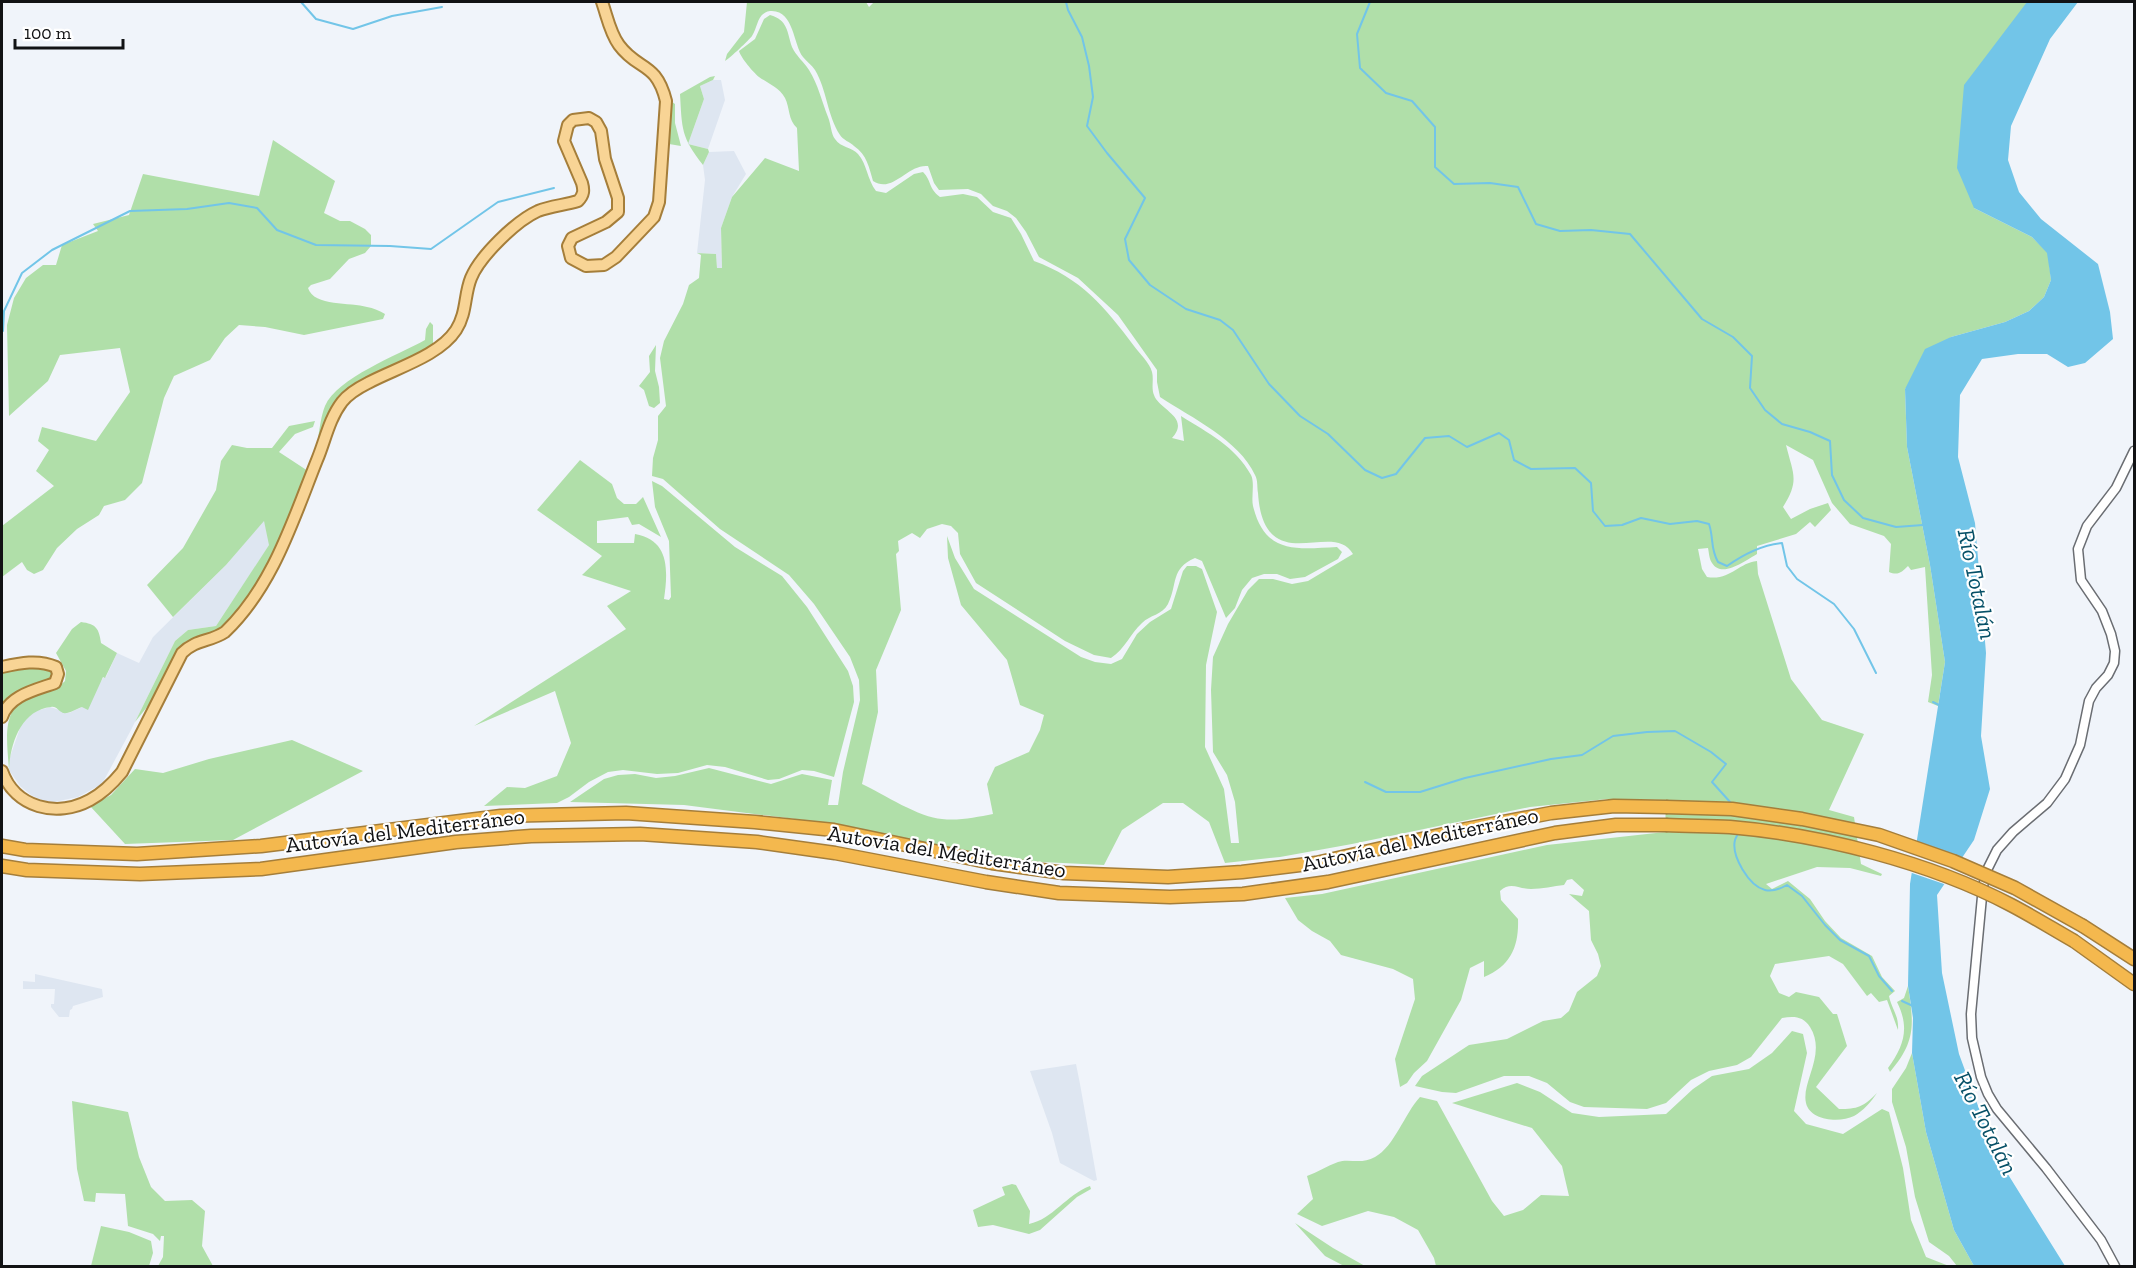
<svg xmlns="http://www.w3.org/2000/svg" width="2136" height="1268" font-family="'Zilla Slab',serif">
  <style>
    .built { fill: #dee6f1 }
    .green { fill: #b0dfa9 }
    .water { fill: #72c5e8 }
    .pier { fill: #f0f4fa }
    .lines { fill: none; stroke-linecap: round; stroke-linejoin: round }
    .stream { stroke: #72c5e8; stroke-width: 2 }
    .minor-casing { stroke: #6a6d72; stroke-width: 11 }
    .major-casing { stroke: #a57e3a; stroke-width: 14 }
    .highway-casing { stroke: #a57e3a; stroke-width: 15 }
    .minor { stroke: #fff; stroke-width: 8 }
    .major { stroke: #f8d495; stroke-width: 10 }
    .highway { stroke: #f4b84e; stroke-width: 12 }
    .highway-bridge-casing { stroke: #a57e3a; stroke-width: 15; stroke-linecap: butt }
    .highway-bridge { stroke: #f4b84e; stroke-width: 12 }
    .labels { text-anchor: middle; stroke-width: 4.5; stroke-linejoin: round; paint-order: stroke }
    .street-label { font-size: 22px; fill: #111214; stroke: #fff }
    .water-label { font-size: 24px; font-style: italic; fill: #065067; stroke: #fff }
  </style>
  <rect width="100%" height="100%" fill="#f0f4fa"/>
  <!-- built -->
  <path class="built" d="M713,80H721L725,100L708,149L688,144L704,99L700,86Z
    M734,151L746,174L732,197L721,228L722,268H717L716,254L697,253L705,180L703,165L709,152Z
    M264,520L270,544L216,626L188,630L175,641L131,730L102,784L78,797L54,802L43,801L31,795L20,786L9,770V760L21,725L27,717L36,711L50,707L69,713L82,707L104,677H106L117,653L139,663L153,637L226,565Z
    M35,974L102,989L103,997L73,1006L72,1009L70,1010L69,1017H59L51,1007V1004H54L55,989H23V981L35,982Z
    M1076,1064L1080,1084L1097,1180L1094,1181L1060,1163L1052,1133L1030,1071Z"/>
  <!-- green -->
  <path class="green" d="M747,2H866L869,7L874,2H2027L1974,208L2032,237L2048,253L2051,280L2044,297L2029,311L2005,322L1951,337L1905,389L1907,447L1930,565L1945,662L1938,706L1928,702L1932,675L1925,567L1911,570L1908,566C1902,572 1898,576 1889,572L1891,544L1884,536L1850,524L1832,503L1813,460L1786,445C1793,474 1800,480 1783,507L1791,519L1810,509L1828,503L1831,510L1815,527L1810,522L1796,534L1757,546V554C1746,560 1722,579 1712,563C1709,559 1709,552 1708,548L1698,549L1702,569L1707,577C1730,581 1738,563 1757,561L1758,574L1791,679L1822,720L1864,734L1829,810L1854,817L1861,864L1882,874L1881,876L1850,868L1817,867L1766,884L1772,889L1788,881L1810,899L1825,921L1841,938L1872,956L1882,977L1895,991L1889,996C1892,1010 1899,1015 1898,1030L1887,1000L1879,1002L1871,993L1867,996L1843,964L1829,956L1775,964L1770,976L1779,993L1789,997L1796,992L1819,997L1833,1014H1837L1847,1046L1816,1087L1839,1109C1858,1109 1863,1107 1877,1093C1871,1102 1863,1111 1854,1116C1840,1123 1810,1121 1806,1103C1801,1082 1827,1054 1810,1027C1803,1016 1794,1016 1782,1018L1751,1057L1737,1065L1709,1071L1691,1080L1666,1103L1647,1109L1584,1107L1570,1102L1547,1083L1529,1076H1504L1456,1093L1442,1092L1415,1086L1422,1076L1469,1045L1507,1039L1543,1021L1561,1018L1569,1011L1577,992L1597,976L1601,966L1598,954L1591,940L1589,911L1569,894L1582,896L1584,890L1572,879L1567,880L1564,885C1554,886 1542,889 1531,889C1518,889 1511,881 1500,891L1501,900L1518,919C1519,946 1511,966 1484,977V961L1470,968L1461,1000L1427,1061L1414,1073L1407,1083L1400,1087L1395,1059L1415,999L1413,979L1393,969L1341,955L1330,941L1312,931L1298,920L1285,898L1322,894L1547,845L1665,832L1666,800L1607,799L1530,807L1352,844L1280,857L1225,863L1209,822L1183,803H1163L1122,830L1104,865L1003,860L842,825L684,805L570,802L604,779L618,775L635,774L656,778L675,776L709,768L771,784L802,774L832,780L828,805H838L843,772L860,700L859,680L850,657L814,604L789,575L720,529L663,479L652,476L653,458L658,440V416L666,406L660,358L664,341L683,304L689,285L699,278L701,255L697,253L716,254L717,268H722L721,228L732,197L765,158L799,171L797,128C788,120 790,108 785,98C779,87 767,83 759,77C753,72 741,58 739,51L755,39L764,19L770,15C788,20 787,32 792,47C796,56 804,62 809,70C818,84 822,102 828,117C831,124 831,134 835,139C841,148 852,147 858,154C867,164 867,179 876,191L886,193L914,174L923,172C932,181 928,188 940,197L963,194L977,197L993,212L1011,218L1021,234L1034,261C1081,278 1105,307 1134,346C1139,353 1150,363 1152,372C1154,379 1151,388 1154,395C1159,410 1191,417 1172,438L1184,441L1181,416C1208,433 1235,446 1251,475C1255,483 1251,497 1253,506C1265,555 1297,549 1337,547L1342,552L1338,559L1305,577L1290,579L1277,574H1264L1252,578L1242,590L1235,608L1226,618L1202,561L1195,558C1170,569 1178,584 1168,604C1162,615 1150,615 1142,623C1130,634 1125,649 1111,658L1094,655L1065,641L976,583L960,554L958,533L951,526L942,524L927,529L920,538L912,533L898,541L899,551L896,554L901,610L876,670L878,712L862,784C883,794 920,818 942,819C959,821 977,817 993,814L987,784L995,767L1029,752L1040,730L1044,715L1020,705L1007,660L961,605L948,558L947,536L955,558L974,589L1081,657L1095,662L1111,664L1122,659L1137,634L1150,622L1171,609L1183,571L1187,566H1196L1202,569L1217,612L1206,665L1205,747L1224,789L1231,843H1239L1235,802L1227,775L1213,752L1211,690L1213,657L1228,624L1248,590L1259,579H1273L1292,584L1308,581L1353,554C1338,527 1296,556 1273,535C1262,525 1259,508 1258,493C1257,488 1258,480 1255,475C1239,440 1192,418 1160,397L1157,382V370L1118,315L1078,278L1039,257L1026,232L1016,218L1007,211L993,206L981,194L968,189L939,190L934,183L928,166C907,164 893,194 873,181C869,167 867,155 854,146C850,142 843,140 840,135C827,115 827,90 815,70C812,65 806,61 803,57C793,44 794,9 770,11C757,13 758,27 752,36C749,40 730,58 725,61L727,54L744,32Z
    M715,76L713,80L700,86L704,99L688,144L708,149L709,152L703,165C681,137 682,129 680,94L710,77Z
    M671,101L675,104V123L681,146L669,144Z
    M273,140L335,181L324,213L340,221H350L365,229L371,235V246L365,253L349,259L330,279L311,285L308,288C314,307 351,302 367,307C373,308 380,311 385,314L383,319L304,335L265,327L239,325L225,338L210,360L174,376L164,398L142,483L125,500L104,506L99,515L77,529L57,548L43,570L34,574L27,570L22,562L2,577V526L54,486L36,471L49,450L38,441L42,427L96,441L130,392L120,348L60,355L48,381L9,416L7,325L14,298L26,278L43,265H56L62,245L98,231L93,224L129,215L143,174L259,196Z
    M430,322L433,325V346L426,353L349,389L332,406L321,439L318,438C320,427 321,416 325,406C337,378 398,355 425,340L426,329Z
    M656,345L655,371L659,387L660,403L654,408L649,406L644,390L639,386L650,372L649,356Z
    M315,421L313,427L295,434L279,452L308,471L284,530L263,574L238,612L222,630L185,642L155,697L135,722L175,641L188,630L216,626L269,545L264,521L226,565L173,617L147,585L183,548L216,490L221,461L232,445L247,448H272L289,426Z
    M580,460L612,484L617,498L624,504H636L643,497L661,537L639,524L632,525L628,517L597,521V543H634L635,534C670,540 668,571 664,599L669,600L671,597L669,541L655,507L652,481L662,486L735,547L782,576L807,607L848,671L853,686L854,702L834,777L814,771L802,770L779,779L768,780L725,767L707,765L678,773L657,774L623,770L608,772L589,782L569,797L557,803L484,806L507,787L525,788L557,776L571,743L555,691L474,726L626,629L607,606L631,591L582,575L602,556L537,510Z
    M81,622C96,624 99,628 101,643L117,653L105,678L103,677L88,710L82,707C76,709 69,714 63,713C58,711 57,706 51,707C21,710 10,744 9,770C7,739 0,705 35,693C49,689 53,692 65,681L66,671L56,653L72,629Z
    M38,666L53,670L54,677L48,683L2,709V673Z
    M292,740L363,771L233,840L125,844L90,806L111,795L135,769L163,773L209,759Z
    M1908,986C1914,1025 1916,1041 1890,1072L1888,1068C1904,1046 1910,1028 1897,1002L1904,998Z
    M1792,1031L1803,1034L1807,1053L1794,1111L1806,1124L1843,1134L1882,1109L1889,1112L1903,1168L1911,1220L1926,1257L1949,1266H1436L1434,1258L1418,1230L1394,1217L1368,1211L1322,1226L1297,1214L1313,1199L1307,1176C1318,1172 1327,1166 1338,1162C1349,1158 1361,1165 1375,1157C1394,1147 1405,1113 1420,1097L1437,1101L1492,1201L1504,1216L1523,1210L1541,1195L1569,1196L1562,1166L1532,1128L1452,1103L1517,1083L1540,1092L1572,1113L1599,1117L1666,1114L1693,1089L1712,1076L1749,1069L1772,1053Z
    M1912,1053L1926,1132L1954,1230L1974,1266H1957L1949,1256L1929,1242L1915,1197L1906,1147L1892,1102V1089L1906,1068Z
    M72,1101L128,1112L139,1157L151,1187L165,1201L192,1200L205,1211L202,1246L213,1266H158L163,1257L164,1236H161L160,1241L153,1234L128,1226L125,1194L96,1193L95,1202L84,1201L77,1169Z
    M1012,1184L1016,1185L1030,1211L1029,1224C1053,1219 1066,1195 1090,1186L1091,1189L1077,1197L1040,1230L1029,1234L993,1225L978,1227L973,1210L1005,1195L1002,1187Z
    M1295,1223L1333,1248L1365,1266H1344L1325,1256Z
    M101,1226L129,1232L151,1241L153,1253L149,1266H91Z"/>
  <!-- water -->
  <path class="water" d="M2027,2H2078L2050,39L2011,126L2008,160L2019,192L2041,219L2098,264L2110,312L2113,339L2085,363L2068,367L2047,354H2018L1982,359L1960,395L1958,457L1975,523L1986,653L1981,736L1990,789L1974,840L1937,895L1942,973L1959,1054L1996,1155L2065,1266H1974L1954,1230L1926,1132L1912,1053L1913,1018L1908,986L1910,884L1945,662L1930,565L1907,447L1905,389L1925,349L1951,337L2005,322L2029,311L2044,297L2051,280L2047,253L2032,237L1974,208L1957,168L1964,85Z"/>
  <!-- pier -->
  <path class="pier" d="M1914,841L1964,860L1947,885L1909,872Z"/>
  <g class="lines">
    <!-- stream -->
    <path class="stream" d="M301,2L316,19L353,29L392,16L442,7
      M1066,2L1068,10L1082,37L1089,66L1093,97L1087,126L1107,153L1145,198L1125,239L1129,260L1150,285L1186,309L1220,320L1233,330L1269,384L1300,416L1328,434L1365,470L1382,478L1396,474L1425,438L1449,436L1467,447L1499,433L1509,440L1514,460L1531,469L1575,468L1591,483L1593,511L1605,526L1622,525L1641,518L1670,524L1697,521L1709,524C1714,539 1710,548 1718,562L1727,566C1744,554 1761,545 1782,543L1787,566L1797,579L1834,604L1854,629L1876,673
      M1370,2L1357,34L1360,68L1386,93L1412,101L1435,127V167L1454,184L1490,183L1518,187L1536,224L1560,231L1591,230L1630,234L1702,319L1733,337L1752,356L1750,388L1765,410L1782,424L1810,432L1830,441L1832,475L1844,500L1863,518L1896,527L1923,525
      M3,331L4,311L22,273L52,250L130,211L187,209L229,203L257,208L277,230L316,245L390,246L431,249L498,202L554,188
      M1933,702L1941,706
      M1365,782L1386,792H1420L1465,778L1551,759L1582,755L1613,736L1647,732L1675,731L1711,752L1726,764L1712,782L1731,803
      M1739,832C1738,834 1736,837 1735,840C1731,856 1749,886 1765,890C1773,892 1780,889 1787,885L1802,896L1825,925L1840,940L1869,956L1879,976L1892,991
      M1902,1001L1913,1006"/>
    <!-- minor casing -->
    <g class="minor-casing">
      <path id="minor" d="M2115,1266L2101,1240L2046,1168L1997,1109L1988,1094L1981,1077L1972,1038L1971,1014L1983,886L1988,868L1997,850L2013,832L2047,803L2065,779L2080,745L2089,701L2096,688L2108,675L2114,663L2115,651L2111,634L2102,611L2081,580L2078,549L2087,526L2116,488L2134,451"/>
    </g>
    <!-- major casing -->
    <g class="major-casing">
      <path id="major" d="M2,667C20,663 38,659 56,667L58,674L55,683C36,690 9,695 2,717
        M2,771C15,808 57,818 90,800C103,793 113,783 122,772L182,653C196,639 210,642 225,632C273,586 293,520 317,460C325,441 329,419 342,402C349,393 358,388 368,383C396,368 439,356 456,330C467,313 464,295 471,278C480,256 516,221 538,211C550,206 565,205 578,201C584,195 584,190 582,183L564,141L568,125L573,120L589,118L596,122L601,131L605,159L618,198V212L606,222L572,238L568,246L571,258L586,266L604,265L616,257L654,217L659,202L666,101C656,61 638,71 619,45C610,33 607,16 602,2"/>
    </g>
    <!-- highway casing -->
    <g class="highway-casing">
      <path id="highway" d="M2,846L25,850L137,854L261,846L501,816L626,813L755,822L834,830L992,863L1064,873L1168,877L1242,872L1316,863L1466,829L1551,813L1614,806L1666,807
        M2,866L27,870L140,874L261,869L456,842L531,836L640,834L757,842L835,853L986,882L1059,893L1170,897L1243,894L1328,882L1555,833L1616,825H1666
        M2083,926L2134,959
        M2074,941L2134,984"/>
    </g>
    <!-- minor -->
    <use href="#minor" class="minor"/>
    <!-- major -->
    <use href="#major" class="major"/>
    <!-- highway -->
    <use href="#highway" class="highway"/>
    <!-- highway-bridge casing -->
    <g class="highway-bridge-casing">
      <path id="highway-bridge" d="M1666,807L1732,809L1802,819L1879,835L1953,861L2015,888L2083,926
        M1666,825C1687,826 1709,826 1730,827C1822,835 1929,862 2011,905C2032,916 2053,929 2074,941"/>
    </g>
    <!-- highway-bridge -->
    <use href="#highway-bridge" class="highway-bridge"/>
  </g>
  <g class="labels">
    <!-- street labels -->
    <g class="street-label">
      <text transform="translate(405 830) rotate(-7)" y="8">Autovía del Mediterráneo</text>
      <text transform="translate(1420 839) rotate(-12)" y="8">Autovía del Mediterráneo</text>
      <text transform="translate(947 851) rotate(9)" y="8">Autovía del Mediterráneo</text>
    </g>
    <!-- water labels -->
    <g class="water-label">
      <text transform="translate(1977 584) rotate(78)" y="8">Río Totalán</text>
      <text transform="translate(1986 1123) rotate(63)" y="8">Río Totalán</text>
    </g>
  </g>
  <!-- border -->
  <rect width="2136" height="1268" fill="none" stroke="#111214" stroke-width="6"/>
  <!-- scale -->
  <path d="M15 39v9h108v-9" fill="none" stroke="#111214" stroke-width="3"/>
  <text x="24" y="39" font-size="18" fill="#111214" stroke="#ffffff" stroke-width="4.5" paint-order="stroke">100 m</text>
</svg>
